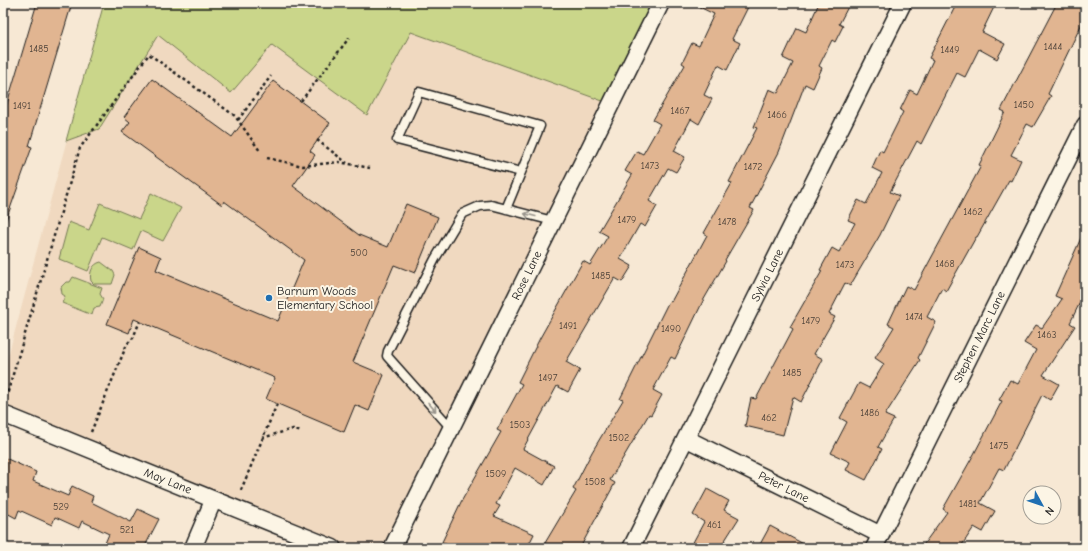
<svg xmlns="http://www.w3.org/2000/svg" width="1088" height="551" font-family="'Comic Neue',sans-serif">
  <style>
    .built { fill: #f0d9c0 }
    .green { fill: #cad68a; stroke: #737953 }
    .building { fill: #e1b591; stroke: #1c1c1c }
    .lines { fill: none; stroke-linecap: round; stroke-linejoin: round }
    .service-casing { stroke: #1c1c1c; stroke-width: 11 }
    .minor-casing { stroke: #1c1c1c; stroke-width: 19 }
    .path { stroke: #1c1c1c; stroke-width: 2.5; stroke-dasharray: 3 3; stroke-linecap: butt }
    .service { stroke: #fcf5e5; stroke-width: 8 }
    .minor { stroke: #fcf5e5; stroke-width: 16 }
    .oneway { stroke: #97938b }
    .poi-dot { fill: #1f6fb2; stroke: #fcf5e5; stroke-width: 1.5 }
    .labels { text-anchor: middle; stroke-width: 4; stroke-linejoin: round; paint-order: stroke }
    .number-label { font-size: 10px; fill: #4d4239 }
    .street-label { font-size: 12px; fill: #1c1c1c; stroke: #fcf5e5 }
    .poi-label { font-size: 12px; fill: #1c1c1c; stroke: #fcf5e5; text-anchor: start }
  </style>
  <rect width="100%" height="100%" fill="#f7e8d4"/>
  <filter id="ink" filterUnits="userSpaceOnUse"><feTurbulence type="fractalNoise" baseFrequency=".025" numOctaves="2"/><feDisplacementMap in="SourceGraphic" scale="8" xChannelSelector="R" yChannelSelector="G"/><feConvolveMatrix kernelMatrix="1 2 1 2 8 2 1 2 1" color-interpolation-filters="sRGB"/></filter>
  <g filter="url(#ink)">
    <!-- built -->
    <path class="built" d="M104,3H661L392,548H333L3,414V375Z"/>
    <!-- green -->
    <path class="green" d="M104,3H661L611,104L411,32L367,115L272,45L231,93L158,35L99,129L66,141Z
      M151,193L181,208L163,241L141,231L133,250L102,237L88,271L59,259L69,222L89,230L100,203L139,219Z
      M101,262L113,271L115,275L112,284H94L91,281C89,273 92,264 101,262Z
      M73,277L102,288L100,294L103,299L100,307L94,308L92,315L62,303L65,296L62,294L61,287L66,282H70Z"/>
    <!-- building -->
    <path class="building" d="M37,3H72L29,146L32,147L5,223L3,222V117Z
      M691,3H750L732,39L740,43L727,70L718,65L704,95L712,99L699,124L691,119L674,151L685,157L676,172L668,168L649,201L657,206L645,227L640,224L620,259L632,266L622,282L615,278L566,362L580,370L568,392L557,386L523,449L554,466L544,485L515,468L496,504L500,506L494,516L534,534L527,548H453L442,542L461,502L501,432L497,430L522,384L518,382L540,338L583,261L590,265L608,236L599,231L632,175L625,171L637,151L643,154L660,124L653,120L685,65L682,63L692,43L699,46L714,14Z
      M819,3H850L839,24L843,26L835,42L832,40L819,66L822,68L813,88L805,84L779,152L750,208L754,210L725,260L726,261L703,301L675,359L671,357L653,390L662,395L651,415L649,414L610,480L615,483L580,548H542L576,491L573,489L592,452L623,400L620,399L669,301L671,302L707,235L704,233L732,183L729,182L757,128L754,127L769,89L778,93L793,63L783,58L797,28L806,32Z
      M957,3H996L982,32L1005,44L997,59L979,49L965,77L957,73L921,144L917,141L890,192L899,196L880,235L850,286L845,283L829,314L835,317L814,354L823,359L801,402L793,397L783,435L745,426L751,398L756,399L793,329L790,327L822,271L820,270L832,248L839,252L855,223L848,220L858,200L866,204L882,173L872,168L880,150L883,152L903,112L900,110L910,90L917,94L933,60L929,58Z
      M1057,3H1085V17L1048,94L1051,96L1033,127L1027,124L1011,155L1021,160L1011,181L1009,180L977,237H976L946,291L942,288L927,317L936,322L918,358L920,360L885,415L894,419L878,447L882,449L866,480L846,470L850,462L831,453L847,422L840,418L859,383L869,388L884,364L875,358L894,327L888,324L906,286L914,290L981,166L979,165L1005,112L1001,110Z
      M152,79L232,137L273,81L330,123L310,151L315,155L293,186L359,235L388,247L406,204L438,217L415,273L394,265L353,362L384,375L369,411L355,405L344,432L266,399L275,378L134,319L129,333L107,324L139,247L161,257L156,270L278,321L304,260L224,201L222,205L122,132L130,122L124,117Z
      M1085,229V292L1070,323L1075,326L1043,375L1059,384L1050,400L1042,395L1004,470L999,468L980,503L995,511L983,532L974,527L960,548H921L947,512L943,509L974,454L1002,401L999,400L1010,380L1018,384L1036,350L1024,343L1036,325L1042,328L1062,299L1055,296Z
      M3,457L36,472L33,481L68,496L72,486L93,496L91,502L131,522L138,509L159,519L144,548H103L109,534L82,521L79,528L55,517L52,525L19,510L16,518L3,511Z
      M707,489L729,501L724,510L739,518L720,548H690L704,522L693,515Z
      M770,526L811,548H758Z"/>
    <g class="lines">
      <!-- service casing -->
      <g class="service-casing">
        <path id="service" d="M506,209L540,126L419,92L397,140L521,172
          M451,428L387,356L388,351L435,259L462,214L480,206L491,205L553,221"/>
      </g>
      <!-- minor casing -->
      <g class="minor-casing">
        <g id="minor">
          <path id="s1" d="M3,414L333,548"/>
          <path id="s2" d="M687,439L881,535"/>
          <path d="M193,548L213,501"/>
          <path id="s3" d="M392,548L661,3"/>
          <path id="s4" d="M631,548L903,3"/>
          <path id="s5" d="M874,548L1085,125"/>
        </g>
      </g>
      <!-- path -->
      <path class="path" d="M301,101L349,38
        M238,120L271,76
        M317,140L347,163
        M267,158L303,166L339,162L370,168
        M6,398L80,148L149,54L235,116L260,151
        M91,432L127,344L133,338L140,321
        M262,438L293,429L301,432
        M241,490L277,404"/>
      <!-- service -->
      <use href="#service" class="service"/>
      <!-- minor -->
      <use href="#minor" class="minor"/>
    </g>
    <!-- one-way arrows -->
    <defs><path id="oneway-shaft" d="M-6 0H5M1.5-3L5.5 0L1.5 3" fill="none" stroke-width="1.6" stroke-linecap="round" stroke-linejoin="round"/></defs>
    <g class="oneway">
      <use href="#oneway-shaft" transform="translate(530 215) rotate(-166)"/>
      <use href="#oneway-shaft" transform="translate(432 407) rotate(49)"/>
    </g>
  </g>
  <!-- markers -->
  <circle class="poi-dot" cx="269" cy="298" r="4"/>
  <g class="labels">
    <!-- number labels -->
    <g class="number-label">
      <text x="1053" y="50">1444</text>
      <text x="39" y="52">1485</text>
      <text x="950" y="53">1449</text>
      <text x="1024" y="108">1450</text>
      <text x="22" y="109">1491</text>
      <text x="680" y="114">1467</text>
      <text x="777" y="118">1466</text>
      <text x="650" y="169">1473</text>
      <text x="753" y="170">1472</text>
      <text x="973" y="215">1462</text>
      <text x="627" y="223">1479</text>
      <text x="727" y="225">1478</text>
      <text x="359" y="256">500</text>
      <text x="945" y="267">1468</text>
      <text x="845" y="268">1473</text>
      <text x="601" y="279">1485</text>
      <text x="914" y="320">1474</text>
      <text x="811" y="324">1479</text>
      <text x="568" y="329">1491</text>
      <text x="671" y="332">1490</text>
      <text x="1047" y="338">1463</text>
      <text x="792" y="376">1485</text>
      <text x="548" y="381">1497</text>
      <text x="870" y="416">1486</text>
      <text x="769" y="421">462</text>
      <text x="520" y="428">1503</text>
      <text x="619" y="441">1502</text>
      <text x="999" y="449">1475</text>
      <text x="496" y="477">1509</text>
      <text x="595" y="485">1508</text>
      <text x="968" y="507">1481</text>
      <text x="61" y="510">529</text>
      <text x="714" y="528">461</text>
      <text x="127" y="533">521</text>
    </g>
    <!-- street labels -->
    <g class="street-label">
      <text dy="4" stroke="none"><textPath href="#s3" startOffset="304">Rose Lane</textPath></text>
      <text dy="4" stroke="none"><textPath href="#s4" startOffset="305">Sylvia Lane</textPath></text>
      <text dy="4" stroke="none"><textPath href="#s5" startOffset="236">Stephen Marc Lane</textPath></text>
      <text dy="4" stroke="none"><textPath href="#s1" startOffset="178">May Lane</textPath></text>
      <text dy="4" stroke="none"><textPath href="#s2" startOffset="108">Peter Lane</textPath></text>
    </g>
    <!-- poi labels -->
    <g class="poi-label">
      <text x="277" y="295">Barnum Woods<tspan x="277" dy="14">Elementary School</tspan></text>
    </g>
  </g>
  <!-- margin -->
  <rect width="1088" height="551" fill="none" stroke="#fcf5e5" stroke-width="16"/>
  <rect x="8" y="8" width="1072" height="535" fill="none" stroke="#1c1c1c" stroke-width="1.5" filter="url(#ink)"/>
  <!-- north arrow -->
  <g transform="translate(1042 505) rotate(130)"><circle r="19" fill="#fcf5e5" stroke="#a29e95"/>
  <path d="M0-3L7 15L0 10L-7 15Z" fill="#1f6fb2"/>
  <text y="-6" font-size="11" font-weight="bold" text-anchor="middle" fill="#1c1c1c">N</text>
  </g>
</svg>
